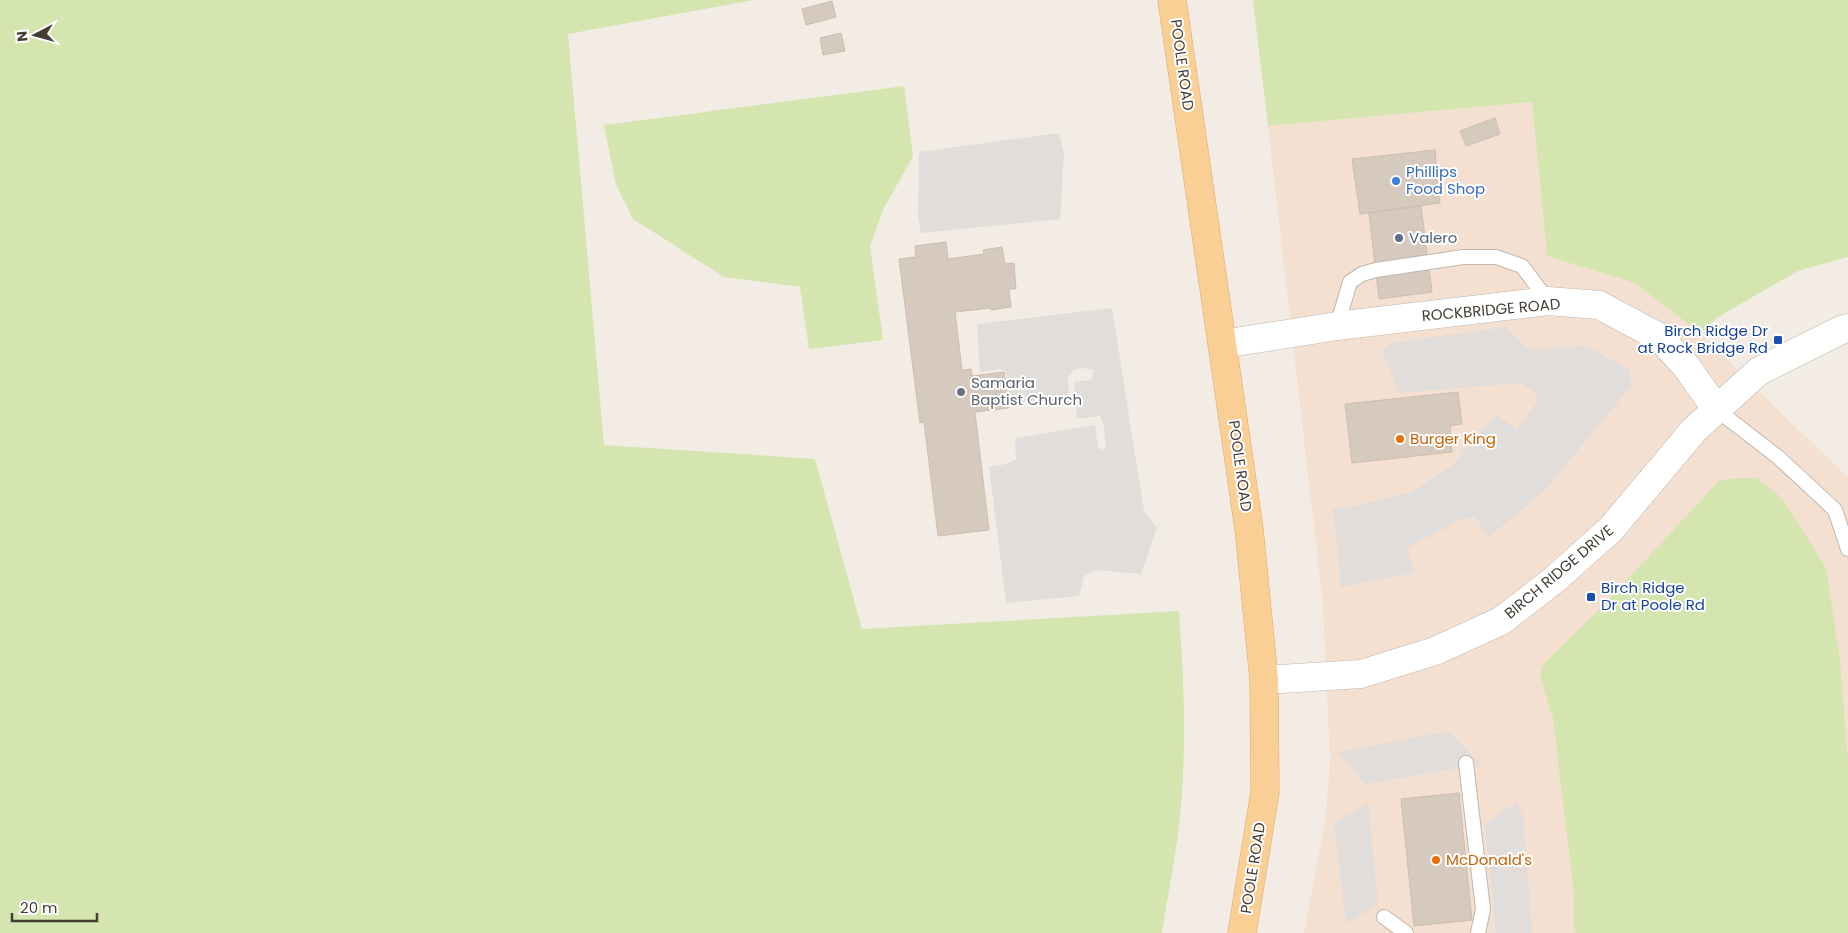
<svg xmlns="http://www.w3.org/2000/svg" width="1848" height="933" font-family="Poppins,sans-serif">
  <style>
    .commercial { fill: #f4e0d1 }
    .green { fill: #d5e5af }
    .parking { fill: #e0ddda }
    .building { fill: #d6c9be; stroke: #cebdaf }
    .lines { fill: none; stroke-linecap: round; stroke-linejoin: round }
    .service-casing { stroke: #c0b6ab; stroke-width: 16 }
    .minor-casing { stroke: #c0b6ab; stroke-width: 29 }
    .primary-casing { stroke: #dfa966; stroke-width: 29 }
    .service { stroke: #fff; stroke-width: 14 }
    .minor { stroke: #fff; stroke-width: 28 }
    .primary { stroke: #facf96; stroke-width: 28 }
    .shop-dot { fill: #3f7fe0; stroke: #fff; stroke-width: 2 }
    .service-dot { fill: #5c6f8a; stroke: #fff; stroke-width: 2 }
    .transit-dot { fill: #1a4fb4; stroke: #fff; stroke-width: 2 }
    .worship-dot { fill: #6b7280; stroke: #fff; stroke-width: 2 }
    .food-dot { fill: #e8710a; stroke: #fff; stroke-width: 2 }
    .labels { text-anchor: middle; stroke-width: 4; stroke-linejoin: round; paint-order: stroke }
    .street-label { font-size: 15px; fill: #443c35; stroke: #fff }
    .shop-label { font-size: 15px; fill: #366cbe; stroke: #fff; text-anchor: start }
    .service-label { font-size: 15px; fill: #4e5e75; stroke: #fff; text-anchor: start }
    .transit-label { font-size: 15px; fill: #164399; stroke: #fff; text-anchor: end }
    .worship-label { font-size: 15px; fill: #5b616d; stroke: #fff; text-anchor: start }
    .food-label { font-size: 15px; fill: #c56008; stroke: #fff; text-anchor: start }
  </style>
  <rect width="100%" height="100%" fill="#f2ece5"/>
  <!-- commercial -->
  <path class="commercial" d="M1532,102L1547,256L1635,283L1669,308L1700,333L1848,478V933H1304L1325,823L1330,763L1323,605L1268,126Z"/>
  <!-- green -->
  <path class="green" d="M0,0H754L568,34L604,445L815,459L862,629L1179,611C1184,679 1187,748 1180,816C1176,855 1168,894 1162,933H0Z
    M1253,0H1848V257L1798,271L1718,317L1700,333L1635,283L1547,256L1532,102L1268,126Z
    M904,86L913,156L883,210L870,246L883,340L809,349L800,287L724,277L633,219L616,185L604,125Z
    M1738,478H1757L1782,498L1826,568L1840,659L1848,762V933H1576L1574,928V894L1553,718L1540,676L1544,663L1596,613L1719,481Z"/>
  <!-- parking -->
  <path class="parking" d="M1059,133L1064,153L1060,219L921,233L918,216L919,152Z
    M1112,308L1144,511L1157,528L1141,574L1096,570L1084,576L1079,596L1006,603L989,467L1006,464L1016,459L1015,438L1095,425L1098,447L1101,450L1106,447L1104,426L1100,416L1077,419L1074,382L1091,380L1093,377L1094,370L1084,368L1074,370L1068,376L1069,395L1010,404L1006,371L1001,369L980,372L977,324Z
    M1507,327L1527,349L1587,346L1629,370L1632,385L1545,490L1489,537L1475,517L1465,518L1407,548L1414,573L1341,587L1333,508L1352,507L1411,492L1452,466L1496,414L1517,429L1537,402L1534,391L1520,383L1399,393L1382,351L1392,343Z
    M1449,731L1481,764L1365,784L1338,752Z
    M1368,803L1378,904L1346,924L1334,824Z
    M1517,803L1523,816L1532,933H1496L1485,823Z"/>
  <!-- building -->
  <path class="building" d="M832,1L836,17L806,25L802,9Z
    M841,33L845,51L823,55L820,38Z
    M1495,118L1500,134L1466,146L1460,131Z
    M1435,150L1440,203L1360,214L1352,159Z
    M1421,206L1432,292L1379,299L1369,213Z
    M946,242L948,259L984,254L983,250L1002,247L1005,264L1014,263L1016,289H1009L1011,307L991,310V308L955,312L962,370L971,369L972,376L1004,372L1009,408L975,412L989,530L938,536L924,422L920,423L899,259L916,257L915,246Z
    M1458,392L1462,424L1450,426L1452,452L1352,463L1345,404Z
    M1459,793L1472,920L1414,926L1401,799Z"/>
  <g class="lines">
    <!-- service casing -->
    <g class="service-casing">
      <path id="service" d="M1337,326L1350,282L1362,274L1376,270L1463,257H1496L1522,266L1548,301
        M1717,410L1778,457L1835,510L1848,549
        M1466,763L1483,909L1478,933
        M1384,917L1406,933"/>
    </g>
    <!-- minor casing -->
    <g class="minor-casing">
      <path id="minor" d="M1223,344L1337,326L1548,301L1599,305L1659,337L1686,366L1717,410
        M1264,680L1361,674L1435,651L1501,621L1554,580L1611,529L1694,430L1759,371L1841,330L1848,328"/>
    </g>
    <!-- primary casing -->
    <g class="primary-casing">
      <path id="primary" d="M1172,0L1249,529L1264,680L1265,792L1242,933"/>
    </g>
    <!-- service -->
    <use href="#service" class="service"/>
    <!-- minor -->
    <use href="#minor" class="minor"/>
    <!-- primary -->
    <use href="#primary" class="primary"/>
  </g>
  <!-- markers -->
  <circle class="shop-dot" cx="1396" cy="181" r="5"/>
  <circle class="service-dot" cx="1399" cy="238" r="5"/>
  <g class="transit-dot">
    <rect x="1773" y="335" width="10" height="10" rx="2.5"/>
    <rect x="1586" y="592" width="10" height="10" rx="2.5"/>
  </g>
  <circle class="worship-dot" cx="961" cy="392" r="5"/>
  <g class="food-dot">
    <circle cx="1400" cy="439" r="5"/>
    <circle cx="1436" cy="860" r="5"/>
  </g>
  <g class="labels">
    <!-- street labels -->
    <g class="street-label">
      <text transform="translate(1182 65) rotate(82)" y="5">POOLE ROAD</text>
      <text transform="translate(1491 310) rotate(-5)" y="5">ROCKBRIDGE ROAD</text>
      <text transform="translate(1240 466) rotate(82)" y="5">POOLE ROAD</text>
      <text transform="translate(1559 572) rotate(-40)" y="5">BIRCH RIDGE DRIVE</text>
      <text transform="translate(1253 868) rotate(-81)" y="5">POOLE ROAD</text>
    </g>
    <!-- shop labels -->
    <g class="shop-label">
      <text x="1406" y="177">Phillips<tspan x="1406" dy="17">Food Shop</tspan></text>
    </g>
    <!-- service labels -->
    <g class="service-label">
      <text x="1409" y="243">Valero</text>
    </g>
    <!-- transit labels -->
    <g class="transit-label">
      <text x="1768" y="336">Birch Ridge Dr<tspan x="1768" dy="17">at Rock Bridge Rd</tspan></text>
      <text x="1601" y="593" text-anchor="start">Birch Ridge<tspan x="1601" dy="17">Dr at Poole Rd</tspan></text>
    </g>
    <!-- worship labels -->
    <g class="worship-label">
      <text x="971" y="388">Samaria<tspan x="971" dy="17">Baptist Church</tspan></text>
    </g>
    <!-- food labels -->
    <g class="food-label">
      <text x="1410" y="444">Burger King</text>
      <text x="1446" y="865">McDonald's</text>
    </g>
  </g>
  <!-- north arrow -->
  <g transform="translate(35 35) rotate(264)" stroke="#ffffff" stroke-width="4" paint-order="stroke">
  <path d="M0-4L9 19L0 12L-9 19Z" fill="#443c35"/>
  <text y="-8" font-size="14" font-weight="bold" text-anchor="middle" fill="#443c35">N</text>
  </g>
  <!-- scale -->
  <path d="M12 913v8h85v-8" fill="none" stroke="#443c35" stroke-width="2.5"/>
  <text x="20" y="913" font-size="15" fill="#443c35" stroke="#ffffff" stroke-width="4" paint-order="stroke">20 m</text>
</svg>
